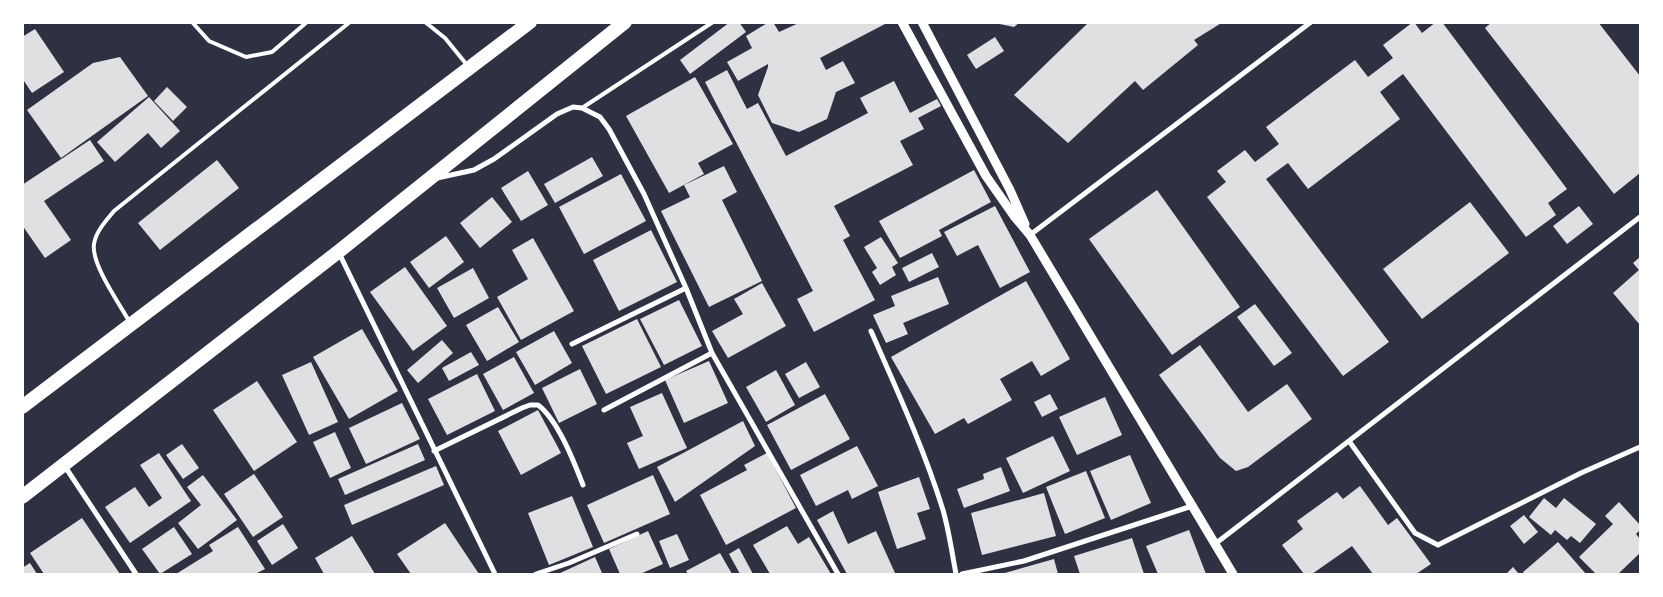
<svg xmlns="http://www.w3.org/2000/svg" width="1663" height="597" font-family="'Exo 2',sans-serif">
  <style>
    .building { fill: #e0e0e3 }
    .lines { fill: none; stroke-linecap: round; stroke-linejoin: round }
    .service { stroke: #fff; stroke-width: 4 }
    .minor { stroke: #fff; stroke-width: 5 }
    .tertiary { stroke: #fff; stroke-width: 9 }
    .trunk { stroke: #fff; stroke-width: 14 }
  </style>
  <rect width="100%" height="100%" fill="#2d3142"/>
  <!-- building -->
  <path class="building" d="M730,22H739L746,32L690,74L680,60Z
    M769,22H773L779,32L801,22H884L885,24L820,58L826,70L843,61L855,83L836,92L827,119L799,132L772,123L758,95L768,67V64L738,81L727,62L752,48L746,36Z
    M990,22H1020L1014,27Z
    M1089,22H1223L1194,40L1198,45L1143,90L1135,81L1068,143L1014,95Z
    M1413,22H1414L1422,33L1436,22H1442L1567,189L1548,203L1556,215L1526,237L1403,74L1380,92L1400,119L1308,189L1288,163L1266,179L1389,342L1343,376L1207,197L1226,182L1217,171L1245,150L1255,162L1279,144L1266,127L1355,60L1368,77L1393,58L1383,45Z
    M1492,22H1598L1640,76V173L1614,194L1485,28Z
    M35,29L64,72L32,93L22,78V37Z
    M995,37L1004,51L976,69L967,55Z
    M120,57L148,96L61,158L27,110L93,63Z
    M727,70L747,109L758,103L786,156L868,113L860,98L894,81L910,113L937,99L941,106L918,118L924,129L900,141L913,165L834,206L850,236L843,240L875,300L814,332L797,299L813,291L705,82Z
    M695,77L733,144L698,163L704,174L669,193L626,116Z
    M167,87L187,107L173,121L154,101Z
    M149,97L180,131L161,148L148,133L115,162L97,142Z
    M90,140L104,161L44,201L71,240L45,258L22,225V185Z
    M592,157L603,176L555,203L544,184Z
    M217,160L239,188L160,250L138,223Z
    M724,166L737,192L722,200L762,281L709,307L661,211L690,197L684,185Z
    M974,170L991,202L939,230L942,236L900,258L879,221Z
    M528,171L548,205L521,221L501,188Z
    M621,174L646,221L584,254L559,207Z
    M1157,190L1240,307L1172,355L1089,239Z
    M492,197L512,222L480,248L460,223Z
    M1470,202L1509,253L1422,319L1383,269Z
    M995,206L1030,272L1000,288L978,245L957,256L944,232Z
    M1579,206L1593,224L1567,244L1553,226Z
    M651,230L677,282L619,311L593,260Z
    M446,236L464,262L429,288L410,262Z
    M881,237L898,263L892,267L896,275L880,285L872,272L877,268L864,247Z
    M533,238L574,311L521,340L497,297L528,279L512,250Z
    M932,253L939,267L909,282L902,268Z
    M1640,257V325L1613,293L1639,270L1633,263Z
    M405,267L447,326L413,351L370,292Z
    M473,268L489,298L454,318L437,288Z
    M938,277L949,304L903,323L908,334L886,343L873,315L895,306L891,296Z
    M1026,281L1070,359L1041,376L1032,361L1000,379L1012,400L968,424L964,418L935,434L891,357Z
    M762,283L786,326L728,358L712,331L743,314L734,299Z
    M679,300L702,346L664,365L640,319Z
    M1255,304L1292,353L1274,366L1237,317Z
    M498,307L519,342L487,361L466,325Z
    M637,319L661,367L606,394L582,346Z
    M362,329L398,391L349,419L313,357Z
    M554,331L572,363L535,385L516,352Z
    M442,340L453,353L418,383L407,370Z
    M1200,345L1248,412L1287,384L1312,419L1248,467L1236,471L1220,458L1159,375Z
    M471,352L479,365L449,381L442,368Z
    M514,357L534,393L503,410L483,374Z
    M709,361L728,403L684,423L665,380Z
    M311,362L338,422L309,435L282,375Z
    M806,362L820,387L799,398L785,374Z
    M580,369L597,404L559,423L542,388Z
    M776,370L795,405L766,422L746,387Z
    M477,374L495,411L447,435L428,399Z
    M257,381L297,442L254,471L213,410Z
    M662,393L687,448L639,469L627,443L643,436L630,407Z
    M825,394L850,439L791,470L767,425Z
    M1050,394L1058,409L1042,417L1034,402Z
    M1105,397L1122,435L1077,455L1059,417Z
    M402,403L420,439L366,464L349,428Z
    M538,410L561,453L521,475L498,431Z
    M743,421L755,446L675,502L657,467Z
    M335,432L351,468L330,478L313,442Z
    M1053,436L1070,471L1023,493L1006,458Z
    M182,444L199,468L183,479L166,455Z
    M418,444L425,460L345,495L338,479Z
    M857,446L878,486L852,499L848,490L816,506L800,475Z
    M159,453L191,501L130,543L105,507L135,487L149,507L162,498L140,465Z
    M767,453L796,508L726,545L700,495L747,470L744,465Z
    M1130,455L1151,503L1111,520L1090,471Z
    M436,466L444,485L352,525L344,505Z
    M1001,467L1010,491L964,508L957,489L984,479L983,474Z
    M1086,471L1105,518L1065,534L1046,487Z
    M254,474L283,517L253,537L224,494Z
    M203,475L237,520L198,549L178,523L201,505L187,487Z
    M653,475L670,514L604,543L587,505Z
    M919,477L930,509L917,513L926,539L897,549L878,492Z
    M1360,486L1388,525L1397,518L1431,564L1416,574H1373L1352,546L1312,574H1304L1282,545L1303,529L1297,521L1337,492L1343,499Z
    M1044,493L1056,536L982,555L971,513Z
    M572,496L593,547L549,565L528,513Z
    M1544,498L1556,508L1564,498L1596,524L1580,543L1571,536L1567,540L1555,530L1551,535L1529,517Z
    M1619,502L1640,525V530L1636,534L1640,539V553L1618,574H1596L1579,557L1613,524L1605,516Z
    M833,511L848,544L876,531L895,573L847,574L817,520Z
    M1524,515L1538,532L1524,544L1510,526Z
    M82,518L120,574H44L30,553Z
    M445,523L479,574H411L397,554Z
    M283,524L298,548L272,565L257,541Z
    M787,526L798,544L809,537L831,574H770L753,545Z
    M174,527L192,554L160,574L142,549Z
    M238,527L265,569L255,574H176L213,551L209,545Z
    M1189,530L1206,574H1158L1146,546Z
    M648,531L663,564L640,574H620L609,549Z
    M677,534L689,560L670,568L659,541Z
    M352,536L375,574H324L315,558Z
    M1132,538L1144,574H1080L1074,556Z
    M1558,542L1586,574H1525L1523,572Z
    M739,548L753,574H740L729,554Z
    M720,553L732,574H688L686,571Z
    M595,557L602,573L600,574H558Z
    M1054,559L1058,574H1001Z
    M30,563L37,574H22V568Z
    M1513,567L1519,574H1506Z"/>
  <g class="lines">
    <!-- service -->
    <path class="service" d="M192,22L209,41L246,57L272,52L307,22
      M425,22L445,38L467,65
      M582,108L713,22
      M129,321C119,303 91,264 94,244C96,231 106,221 114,211L350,22"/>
    <!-- minor -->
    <path class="minor" d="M437,178L474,170L494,159L557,114L573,107L582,108L600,117L609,129L644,194L686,288L712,353L838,574
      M1030,235L1311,22
      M339,253L495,574
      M871,331C897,390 924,449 943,510C949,531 952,553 956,574
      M572,344L686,288
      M604,410L712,353
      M1349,441L1415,533L1438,545L1581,473L1640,447
      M434,451L522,408L530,405H538C558,420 574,462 583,485
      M64,465L136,574
      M1215,544L1640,217
      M536,574L569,563L637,534
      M962,574L1024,561L1192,506"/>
    <!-- tertiary -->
    <path class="tertiary" d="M902,22L986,176L1014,216L1030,235L1233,574
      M922,22L1010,190L1025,224"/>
    <!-- trunk -->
    <path class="trunk" d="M22,407L530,22
      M22,497L338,252L625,22"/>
  </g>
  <!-- border -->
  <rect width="1663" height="597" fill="none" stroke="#ffffff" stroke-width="48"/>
</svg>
